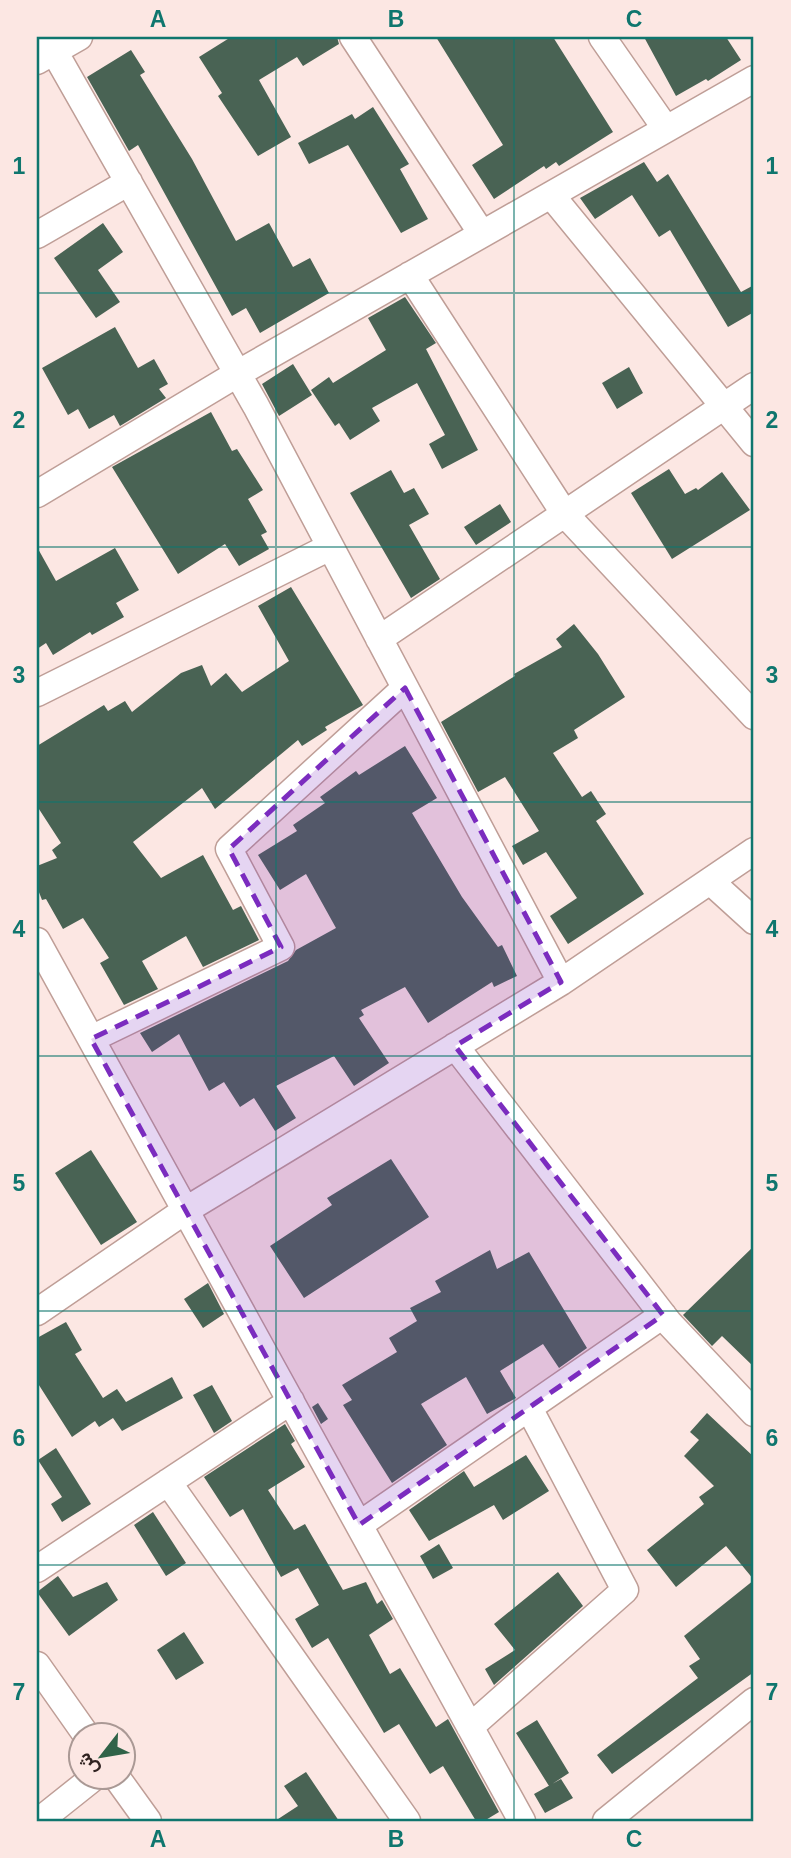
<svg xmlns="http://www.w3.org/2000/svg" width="791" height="1858" font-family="Helvetica,Vazirmatn,sans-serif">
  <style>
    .building { fill: #496354 }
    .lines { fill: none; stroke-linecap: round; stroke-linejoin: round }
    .minor-casing { stroke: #bf9e97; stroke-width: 29 }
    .minor { stroke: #fff; stroke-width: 26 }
    .marked { fill: #7b2cbf; fill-opacity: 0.2; stroke: #7b2cbf; stroke-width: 5; stroke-dasharray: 14 9; stroke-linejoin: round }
    .grid { fill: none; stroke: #0f766e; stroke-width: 2; stroke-opacity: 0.55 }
    .neatline { fill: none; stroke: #0f766e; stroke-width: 2.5 }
    .grid-label { font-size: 23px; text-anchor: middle; font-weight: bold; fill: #0f766e }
  </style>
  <rect width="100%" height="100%" fill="#fce7e3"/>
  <!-- building -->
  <path class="building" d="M231,37H337L339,44L303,66L297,57L259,80L291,137L258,156L218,96L222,93L199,57Z
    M436,37H553L613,132L559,166L556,162L546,169L544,166L494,199L472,165L503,145Z
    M644,37H726L741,60L708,81L706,79L676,96Z
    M131,50L145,72L140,75L192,159L236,241L269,223L293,267L310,258L329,293L260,333L246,308L232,316L138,145L129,151L87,77Z
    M373,107L409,164L400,169L428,219L401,233L348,145L309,164L298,143L352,114L355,119Z
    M644,162L657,182L668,174L741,292L754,285V312L728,327L670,230L659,237L632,195L595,219L580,198Z
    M103,223L123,252L98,270L120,302L96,318L54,258Z
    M405,297L436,343L426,349L478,450L442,469L429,444L445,435L417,383L372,408L380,421L350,440L339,423L335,426L311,390L329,377L333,383L386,350L368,318Z
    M115,327L138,368L154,359L168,384L159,389L166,398L120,426L114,415L89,429L78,409L68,415L42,368Z
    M293,364L312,395L279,416L262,384Z
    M629,367L643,393L617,409L602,383Z
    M211,412L232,451L237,449L263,490L248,499L267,532L261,535L269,549L239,566L225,544L178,574L112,467Z
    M669,469L685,494L696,488L698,490L722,472L750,510L672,559L631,493Z
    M391,470L404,493L414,488L429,514L409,525L440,579L411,598L350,493Z
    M500,504L511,522L476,545L464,527Z
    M37,547L56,581L115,548L139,590L116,603L124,617L92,635L90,632L53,655L46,643L37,649Z
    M291,587L363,705L325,727L327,730L302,746L298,740L215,809L202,788L133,842L161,878L203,855L233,910L241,906L259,940L203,967L186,936L142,961L158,989L124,1005L100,963L109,958L83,918L63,929L46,899L42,900L37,887V866L57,858L52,850L61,843L37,806V746L104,705L108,711L125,701L132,712L181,673L202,665L211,686L226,673L242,692L289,661L258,606Z
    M574,624L598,654L625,697L574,730L578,738L553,753L582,797L591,791L606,814L596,821L644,894L568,944L550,916L577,898L546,852L523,865L512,846L539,831L505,777L478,792L441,722L515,676L514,674L562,647L556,639Z
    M405,746L437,798L412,813L462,897L498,947L502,945L517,976L494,987L492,982L428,1023L405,987L361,1010L364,1015L359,1018L389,1063L354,1086L334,1056L276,1086L296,1118L275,1131L254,1098L240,1107L224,1082L209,1091L179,1034L152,1052L140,1033L288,961L296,950L336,928L306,874L280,890L258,855L297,831L293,825L325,803L320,797L356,771L359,775Z
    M91,1150L137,1222L101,1245L55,1173Z
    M391,1159L429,1217L304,1298L270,1246L332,1205L327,1198Z
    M754,1246V1367L722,1336L712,1346L683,1315Z
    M490,1250L497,1269L529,1252L587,1348L559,1368L543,1344L500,1371L516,1398L487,1414L466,1377L421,1404L447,1445L392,1483L343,1405L352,1400L342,1385L397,1352L389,1338L417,1321L410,1308L441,1292L435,1281Z
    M208,1283L224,1314L203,1328L184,1299Z
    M66,1322L82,1350L75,1354L103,1398L117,1389L126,1402L172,1377L183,1398L122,1431L113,1418L99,1427L95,1421L72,1437L37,1382V1338Z
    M212,1385L232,1421L214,1433L193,1395Z
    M318,1403L328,1419L321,1424L312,1407Z
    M707,1413L754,1457V1672L612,1774L597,1755L698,1678L689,1666L700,1659L684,1636L754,1580L726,1546L676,1587L647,1550L704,1504L699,1497L714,1486L684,1456L699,1440L690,1432Z
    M285,1424L295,1441L291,1444L305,1467L268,1490L294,1530L305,1524L343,1590L366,1582L377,1604L382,1600L393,1619L369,1635L390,1674L400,1668L436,1727L448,1719L499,1812L484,1821H476L443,1766L430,1774L399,1724L384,1733L328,1638L312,1648L295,1619L319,1605L298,1568L281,1577L243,1509L230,1517L204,1477Z
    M56,1448L91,1504L62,1522L51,1504L62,1497L38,1460Z
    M526,1455L549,1491L503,1520L494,1505L429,1541L409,1510L464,1471L474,1487Z
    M153,1512L186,1563L166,1576L134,1525Z
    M439,1544L453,1568L433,1579L420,1556Z
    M558,1572L583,1606L494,1685L485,1669L515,1650L494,1624Z
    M58,1576L73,1597L107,1582L118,1600L69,1636L37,1592Z
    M184,1632L204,1663L176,1680L157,1650Z
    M537,1720L569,1773L549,1786L516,1733Z
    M306,1772L339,1821H275L298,1806L284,1786Z
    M561,1779L573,1798L545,1813L534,1794Z"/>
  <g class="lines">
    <!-- minor casing -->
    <g class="minor-casing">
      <path id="minor" d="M46,37L256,406L561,982
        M353,37L482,234
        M602,37L666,129
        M37,61L79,37
        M551,195L754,443
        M37,235L129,182
        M410,275L564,513L754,716
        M37,494L237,374L754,79
        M379,639L754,386
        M37,693L330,547
        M710,881L754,921
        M37,941L522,1821
        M91,1039L281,947L229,849L405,688
        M455,1046L669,1323L754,1413
        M37,1312L186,1210L561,982L754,851
        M168,1482L407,1821
        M359,1525L663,1315
        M37,1569L291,1401
        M37,1665L87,1736
        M470,1727L625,1590L529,1408
        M117,1778L148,1821
        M39,1821L93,1778
        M606,1821L754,1701"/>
    </g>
    <!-- minor -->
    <use href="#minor" class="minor"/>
  </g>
  <!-- marked area -->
  <path class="marked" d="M405,688L561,982L455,1046L663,1315L359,1525L91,1039L281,947L229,849Z"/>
  <!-- grid -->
  <path class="grid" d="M276,37V1821M514,37V1821M37,293H754M37,547H754M37,802H754M37,1056H754M37,1311H754M37,1565H754"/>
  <!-- border -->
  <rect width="791" height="1858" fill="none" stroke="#fce7e3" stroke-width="77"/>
  <!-- north arrow -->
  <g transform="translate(102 1756) rotate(239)"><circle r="33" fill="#fce7e3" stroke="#aa9995" stroke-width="2"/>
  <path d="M0-5L12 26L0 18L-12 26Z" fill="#306348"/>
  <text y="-10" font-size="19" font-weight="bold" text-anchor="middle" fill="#302321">ش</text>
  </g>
  <rect x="38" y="38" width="714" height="1782" class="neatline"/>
  <g class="grid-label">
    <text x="158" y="27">A</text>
    <text x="396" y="27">B</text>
    <text x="634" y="27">C</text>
    <text x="19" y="174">1</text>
    <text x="772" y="174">1</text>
    <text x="19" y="428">2</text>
    <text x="772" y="428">2</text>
    <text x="19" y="683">3</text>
    <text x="772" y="683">3</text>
    <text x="19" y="937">4</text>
    <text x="772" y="937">4</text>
    <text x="19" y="1191">5</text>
    <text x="772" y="1191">5</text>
    <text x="19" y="1446">6</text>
    <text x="772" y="1446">6</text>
    <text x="19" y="1700">7</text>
    <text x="772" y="1700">7</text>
    <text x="158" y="1847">A</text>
    <text x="396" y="1847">B</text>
    <text x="634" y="1847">C</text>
  </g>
</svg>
